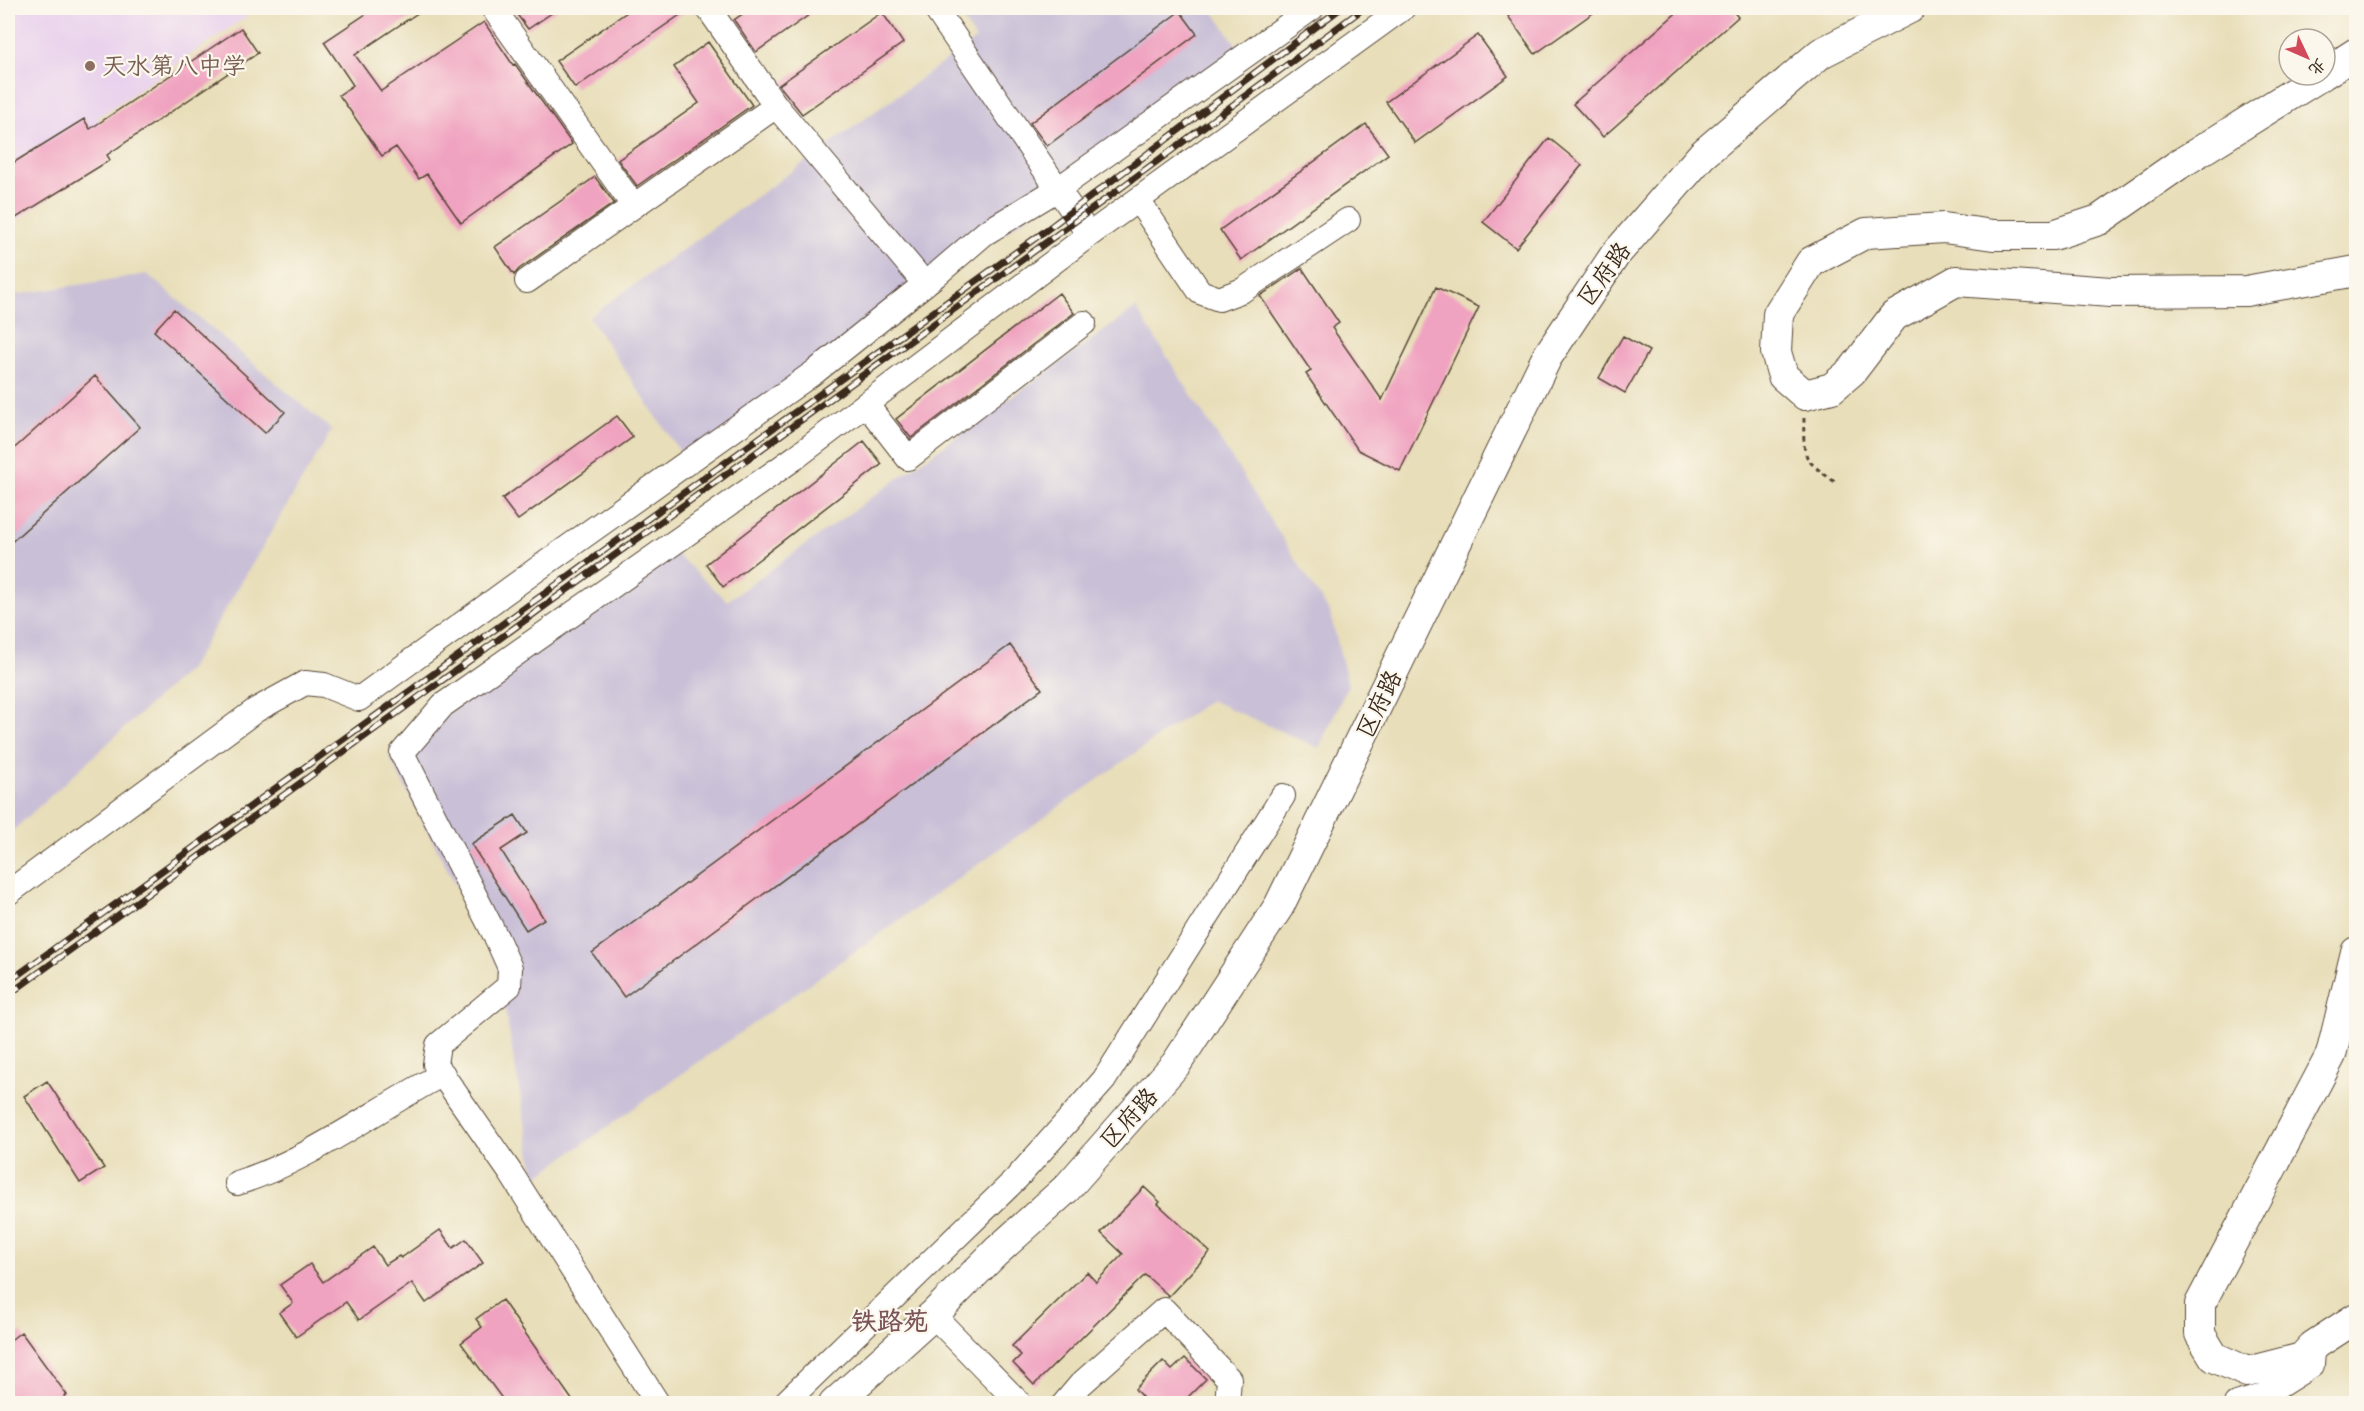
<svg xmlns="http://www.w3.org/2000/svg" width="2364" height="1411" font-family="Mynerve,'LXGW WenKai TC',sans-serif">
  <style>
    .built { fill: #e9d1ed }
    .industrial { fill: #c9bfd7 }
    .building { fill: #f0a3c0 }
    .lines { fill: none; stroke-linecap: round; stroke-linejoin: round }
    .minor-casing { stroke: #554535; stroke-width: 26 }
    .major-casing { stroke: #554535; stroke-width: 32 }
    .path { stroke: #554535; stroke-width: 3; stroke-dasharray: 4.5 4.5; stroke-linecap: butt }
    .minor { stroke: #fff; stroke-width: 24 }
    .major { stroke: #fff; stroke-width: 30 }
    .rail-casing { stroke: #3b2a1e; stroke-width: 7 }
    .rail { stroke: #fbf7ec; stroke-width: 4.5; stroke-dasharray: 14; stroke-linecap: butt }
    .education-dot { fill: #8d6e63; stroke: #fbf7ec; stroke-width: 2 }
    .labels { text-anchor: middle; stroke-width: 4.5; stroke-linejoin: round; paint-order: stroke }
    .education-label { font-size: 24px; fill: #785e54; stroke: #fbf7ec; text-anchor: start }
    .street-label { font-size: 24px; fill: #3b2a1e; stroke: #fbf7ec }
    .neighbourhood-label { font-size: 26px; font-weight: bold; fill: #7a5457; stroke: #fbf7ec }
  </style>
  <rect width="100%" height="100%" fill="#fbf7ec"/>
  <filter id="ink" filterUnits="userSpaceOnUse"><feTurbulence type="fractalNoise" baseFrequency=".0167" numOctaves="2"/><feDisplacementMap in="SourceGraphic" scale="12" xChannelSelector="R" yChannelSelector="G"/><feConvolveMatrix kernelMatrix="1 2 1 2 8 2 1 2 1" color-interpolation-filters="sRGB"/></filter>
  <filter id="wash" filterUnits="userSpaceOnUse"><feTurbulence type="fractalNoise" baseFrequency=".008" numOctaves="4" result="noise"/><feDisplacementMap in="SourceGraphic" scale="24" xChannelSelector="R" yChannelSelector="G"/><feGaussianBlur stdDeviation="1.35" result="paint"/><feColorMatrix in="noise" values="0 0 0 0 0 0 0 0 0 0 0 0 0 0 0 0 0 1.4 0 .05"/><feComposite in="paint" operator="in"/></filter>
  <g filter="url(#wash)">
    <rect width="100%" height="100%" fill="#e8deb9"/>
    <!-- built -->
    <path class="built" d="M8,8H244L249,15L97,118L118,150L8,226Z"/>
    <!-- industrial -->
    <path class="industrial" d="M954,8H1211L1245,57L689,465L589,317L976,39Z
      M147,274L332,430L191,667L8,835V296Z
      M1136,308L1330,613L1348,685L1319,748L1210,700L535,1178L497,965L389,756L673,551L727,601Z"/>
    <g id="blocks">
      <!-- building -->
      <path class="building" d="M375,8H425L355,55L381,91L484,22L513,65L515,64L572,144L461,223L427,174L419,179L396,147L382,156L339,95L353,85L324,42Z
        M512,8H559L528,29Z
        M633,8H690L575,88L556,61Z
        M751,8H819L756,52L734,20Z
        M1519,8H1600L1535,54L1508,16Z
        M1682,8H1730L1738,17L1603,137L1573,104Z
        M1180,11L1197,34L1047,146L1030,123Z
        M882,12L903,43L802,114L779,85Z
        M241,28L258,53L107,155L110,160L8,223V166L84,119L90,129Z
        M1478,35L1508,76L1415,143L1386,102Z
        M708,42L752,105L637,186L618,160L699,103L674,67Z
        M1366,124L1388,154L1241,260L1220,230Z
        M1549,138L1582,165L1516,248L1483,222Z
        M595,177L614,203L519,269L514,275L495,247Z
        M1302,268L1339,323L1332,328L1382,400L1436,287L1479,307L1400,471L1358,450L1306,374L1311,371L1260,296Z
        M1059,293L1074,313L911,438L896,419Z
        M174,309L285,412L265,433L154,331Z
        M1623,336L1649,351L1625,393L1599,378Z
        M95,376L140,427L8,545V454Z
        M617,416L633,437L518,520L502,499Z
        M864,441L882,464L723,587L706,564Z
        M1010,645L1042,689L624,997L592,953Z
        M515,815L527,833L501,850L544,919L526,930L471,844Z
        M47,1081L104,1168L80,1183L24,1096Z
        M1144,1187L1160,1202L1158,1204L1210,1252L1169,1296L1145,1275L1034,1385L1013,1363L1021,1355L1012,1346L1087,1272L1096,1282L1123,1254L1101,1233Z
        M440,1230L453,1248L466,1239L483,1263L426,1303L412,1283L359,1320L346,1302L296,1337L279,1313L293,1303L280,1285L310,1264L323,1282L373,1247L385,1265L399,1256L401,1258Z
        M502,1300L575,1404H506L461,1343L482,1327L476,1319Z
        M21,1332L67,1395L56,1404H8V1342Z
        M1185,1358L1206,1379L1181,1404H1148L1135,1389L1163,1361L1172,1370Z"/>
    </g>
  </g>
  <g filter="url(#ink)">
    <use href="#blocks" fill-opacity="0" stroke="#554535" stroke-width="1.5"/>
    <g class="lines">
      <!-- minor casing -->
      <g class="minor-casing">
        <path id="minor" d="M493,8L633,205
          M708,8L776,106L925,284
          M935,8L1089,235
          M1138,200L1200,292L1219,299L1243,290L1348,220
          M527,281L776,106
          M866,404L908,458L1084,323
          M8,893L256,710L305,683L324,685L359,699L536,570L816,371L936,275L985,233L1058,189L1312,8
          M237,1183C311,1160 374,1110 443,1074
          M933,1315L1020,1404
          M658,1404L510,1172L435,1064L438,1045L509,986L510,968L497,939L402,753L443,705L796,457L1089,235L1403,8
          M784,1404L1016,1179L1104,1080L1283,796
          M1064,1404L1081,1384L1164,1310L1229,1379L1227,1404
          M2236,1404L2263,1396L2312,1365L2313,1352"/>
      </g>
      <!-- major casing -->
      <g class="major-casing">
        <path id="major" d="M2325,73L2356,53
          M2322,75L2178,165L2099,220L2053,235H1993L1944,228L1866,233L1811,262L1778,314L1776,352L1783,376L1805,395L1832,388L1852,371L1894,316L1956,281L2111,292L2246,291L2356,271
          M2356,952L2331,1055L2200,1304V1334L2214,1357L2247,1372L2302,1358L2313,1346L2356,1318
          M834,1404L933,1315L996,1252L1067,1188L1176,1064L1279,906L1547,357L1615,255L1702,155L1821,53L1910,8"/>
      </g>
      <!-- path -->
      <path class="path" d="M1804,418C1803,461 1803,459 1838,484"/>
      <!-- minor -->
      <use href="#minor" class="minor"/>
      <!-- major -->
      <use href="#major" class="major"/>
      <!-- rail casing -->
      <g class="rail-casing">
        <path id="rail" d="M8,982L1041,234L1341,8
          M8,995L1099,204L1364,8"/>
      </g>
      <!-- rail -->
      <use href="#rail" class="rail"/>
    </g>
  </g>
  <!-- markers -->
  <circle class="education-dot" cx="90" cy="66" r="6"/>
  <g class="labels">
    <!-- education labels -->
    <g class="education-label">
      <text x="102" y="74">天水第八中学</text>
    </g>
    <!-- street labels -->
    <g class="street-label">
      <text transform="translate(1604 274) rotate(-54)" y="8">区府路</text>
      <text transform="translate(1379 704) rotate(-64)" y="8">区府路</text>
      <text transform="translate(1129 1118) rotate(-48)" y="8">区府路</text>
    </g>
    <!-- neighbourhood labels -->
    <g class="neighbourhood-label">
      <text x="890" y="1330">铁路苑</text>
    </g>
  </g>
  <!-- margin -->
  <rect width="2364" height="1411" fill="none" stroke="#fbf7ec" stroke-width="30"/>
  <!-- north arrow -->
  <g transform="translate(2307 57) rotate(134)"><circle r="28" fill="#fbf7ec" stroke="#aea59a" stroke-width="1.5"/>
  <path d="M0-4.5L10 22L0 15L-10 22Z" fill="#d1495b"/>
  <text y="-9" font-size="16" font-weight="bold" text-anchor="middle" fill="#3b2a1e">北</text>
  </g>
</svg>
